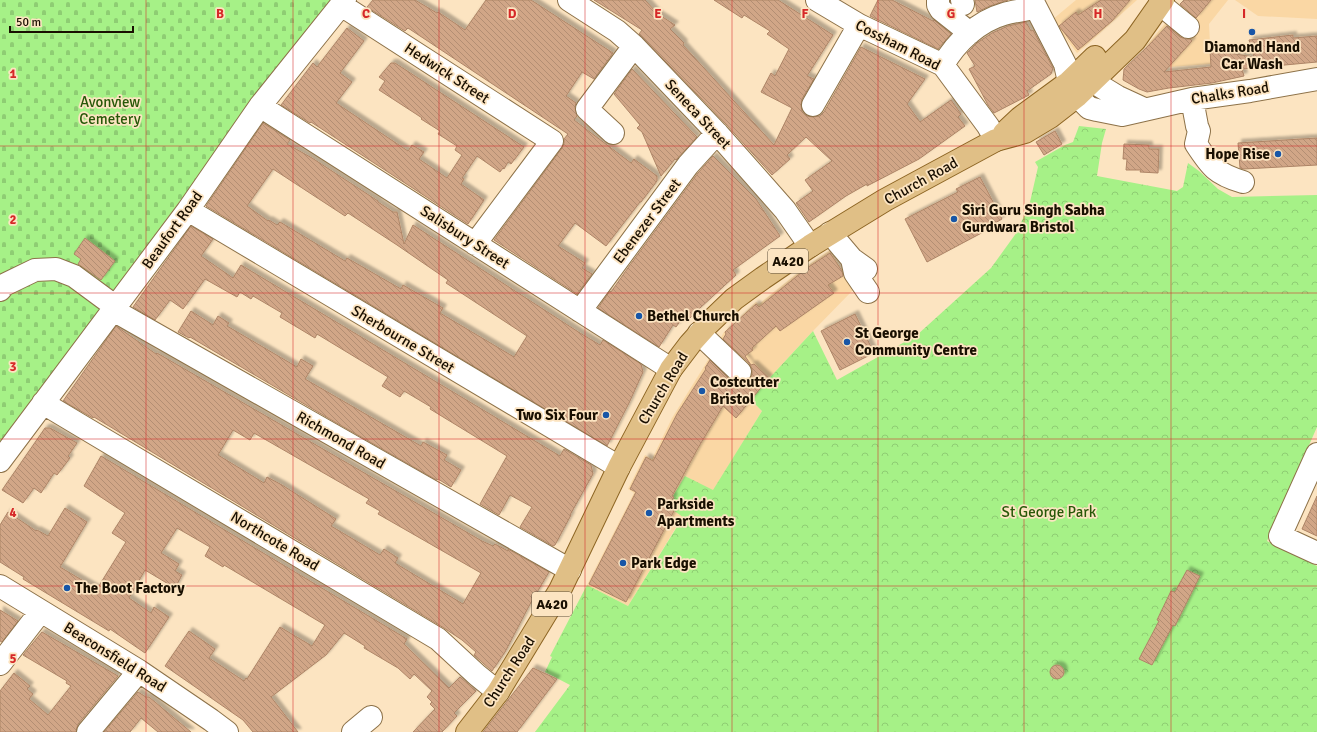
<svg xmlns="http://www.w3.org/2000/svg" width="1317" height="732" font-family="Signika,sans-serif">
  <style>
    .built { fill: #fad7a4 }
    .cemetery { fill: url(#cemetery-stones) }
    .park { fill: url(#park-crowns) }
    .building { fill: url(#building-back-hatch); stroke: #ae8567; fill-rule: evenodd; filter: url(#shadow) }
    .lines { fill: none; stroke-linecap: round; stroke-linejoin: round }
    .minor-casing { stroke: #8d7249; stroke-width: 24 }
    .major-casing { stroke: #8d6523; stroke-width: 24 }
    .minor { stroke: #fff; stroke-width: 22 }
    .major { stroke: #e0bf86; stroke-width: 22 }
    .grid { fill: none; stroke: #d62828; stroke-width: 1; stroke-opacity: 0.55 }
    .poi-dot { fill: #1856a7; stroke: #fce4c1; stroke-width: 1.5 }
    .labels { text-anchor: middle; stroke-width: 3.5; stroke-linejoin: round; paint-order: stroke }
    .shield { fill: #fce4c1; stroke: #5d4f3b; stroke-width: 1 }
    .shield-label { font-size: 14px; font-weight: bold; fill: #190f01 }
    .street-label { font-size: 15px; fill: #190f01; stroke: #fce4c1 }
    .poi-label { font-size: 15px; font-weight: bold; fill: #190f01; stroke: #fce4c1; text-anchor: start }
    .park-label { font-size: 15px; fill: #275808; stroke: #fce4c1 }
    .grid-label { font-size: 13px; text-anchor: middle; font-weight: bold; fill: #d62828; stroke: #fce4c1; stroke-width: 3.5; stroke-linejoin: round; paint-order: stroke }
  </style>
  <defs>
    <pattern id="cemetery-stones" width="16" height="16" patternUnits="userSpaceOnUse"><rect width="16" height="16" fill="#a6f187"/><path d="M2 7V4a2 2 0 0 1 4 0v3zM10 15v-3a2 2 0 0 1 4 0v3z" fill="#8ecd73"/></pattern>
    <pattern id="park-crowns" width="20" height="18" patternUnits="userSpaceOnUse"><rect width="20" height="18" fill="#a6f187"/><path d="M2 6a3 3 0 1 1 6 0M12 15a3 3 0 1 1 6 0" fill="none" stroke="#8ecd73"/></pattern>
    <pattern id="building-back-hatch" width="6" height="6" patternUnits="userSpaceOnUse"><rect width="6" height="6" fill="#d1a687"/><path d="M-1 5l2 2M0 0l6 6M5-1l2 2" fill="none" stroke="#b38e73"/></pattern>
    <filter id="shadow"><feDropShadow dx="3.5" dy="-3.5" stdDeviation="1" flood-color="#0004"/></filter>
  </defs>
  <rect width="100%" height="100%" fill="#fce4c1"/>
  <!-- built -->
  <path class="built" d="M1076,0H1137L1089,43L1077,53L1052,20Z
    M1185,0H1228L1209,24L1211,64L1169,67L1146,46Z
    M1235,0H1317V19L1258,16Z
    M830,250L854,289L813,331L750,399L762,411L713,491L685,476L683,516L628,606L587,585L634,493L628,489L645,455L652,459L672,418L713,352L724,332L756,302L759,304L800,271Z"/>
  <!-- cemetery -->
  <path class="cemetery" d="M0,0H332L293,47L0,446Z"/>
  <!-- park -->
  <path class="park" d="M1079,126L1106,129L1102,143L1097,176L1177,191L1183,187L1188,163L1199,171L1218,189L1232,197L1317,195V427L1267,541L1317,566V732H535L570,685L545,672L552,657L550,656L587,585L628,606L683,517L667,506L685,476L713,490L762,411L750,399L813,331L837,380L917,335L991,268L1017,232L1030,202L1038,167L1035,162L1065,145L1073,142Z"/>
  <!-- building -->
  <path class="building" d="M373,0H415L437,13L438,12L465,30L486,0H531L613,53L594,79L582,72L566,96L576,103L575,107L577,116L574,120L631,163L634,159L657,176V181L641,202H640L606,246L575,223L558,246L585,263L582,268L592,274L577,294L494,240L562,148L564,143V139L568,134L408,28L405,31L367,7Z
    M594,0H645L658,14L675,25L670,29L684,43L683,45L774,145L792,108L761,92L771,73L775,76L789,49L767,34L770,31L744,15L742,18L714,0H778L833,35L807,76L814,79L802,99L801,105L802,112L807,116L813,117L820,116L824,112L861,47L925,79L907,104L920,122L951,100L961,114L958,117L965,126L919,159L867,186V184L846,196L809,222L796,203L813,191L805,180L832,161L806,137L787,155L790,159L772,175L726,124L639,34L642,30Z
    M878,0H892L933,21L934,20L951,34L938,49L870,16Z
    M975,0H1008L990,6L977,12Z
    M1101,0H1130L1112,21L1078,50L1059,26L1076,12L1078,15Z
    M1184,0H1211L1196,18L1180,4Z
    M1026,22L1031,31L1033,30L1053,68L1051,74L1027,91L1029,95L994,113L988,105L969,69L975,66L967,53L977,43L992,33L1008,26Z
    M1167,26L1180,37L1186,39H1190L1192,41L1164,72L1211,67L1210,50L1254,57L1249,40L1293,35V38L1317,36V62L1242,69L1244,76L1212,83L1169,88L1147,92L1139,89L1123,80L1124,69L1148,46Z
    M347,28L364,41L340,73L352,82L336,103L408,151L412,145L424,152L419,159L447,178L462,155L455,150L457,146L438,134L440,131L421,119L422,118L416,114L379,90L385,81L379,77L391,63H395L524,147L511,164L508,162L504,169L503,168L500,172L477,156L462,178L464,179L461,184L484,200L468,224L311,122L310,123L281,105L313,63L317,67Z
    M632,69L697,137L676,160L675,159L661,176L642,132L637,128L640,125L614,94Z
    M263,123L290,140L287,144L312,158L378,201V202L393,212H397L404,244L413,225L580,333L600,345L603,340L641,364L643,372L629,403L607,446L206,206ZM273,169L345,216L348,213L397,245L448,280L446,283L527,336L514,357L440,313L443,308L403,285L401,289L347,258L345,261L280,222L277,225L269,220L268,221L247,206Z
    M1055,131L1062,144L1044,155L1036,142Z
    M1317,138V165L1244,169L1240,168L1238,143Z
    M1124,144L1149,145V149H1159L1158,173L1140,172L1141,170H1126L1127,159H1123Z
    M713,156L756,199L780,236L733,270L736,275L700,308L689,319L684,316L676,327L673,325L659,347L598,308L610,291L611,292L630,265L698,173Z
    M980,177L1002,219L988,227L989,229L927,262L905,219L958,192L956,189Z
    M191,226L213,239L201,256L233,278L241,265L560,456L564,449L591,465L593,474L570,515H571L555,545L553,546L520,527L532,507L510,495L499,515L480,504L507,456L430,409L431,407L404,391L400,397L382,386L388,377L317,334L315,338L280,317L282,313L253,296L251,299L240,292L237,297L205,279L183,309L170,300L155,320L133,307Z
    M85,238L115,261L101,280L78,264L81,259L74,254Z
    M830,253L842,271L843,276L828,285L834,293L780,331L776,326L752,348L753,350L745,356L751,365L754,364L769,378L736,418L723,406L698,448L672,496L674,497L668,509L674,511L626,602L589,584L636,492L630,489L646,457L653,461L677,414L706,369L705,368L710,360L731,381L737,384H744L749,380L752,375V369L749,363L723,339L726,334L725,332L756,304L759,307L807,268Z
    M191,311L213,325L218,316L229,323L227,326L297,367L301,359L313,366L305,379L421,446L423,442L447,455L444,460L461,470L451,487L438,479L437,480L433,478L335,422L190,337L189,338L178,332Z
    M855,314L874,353L840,370L821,331Z
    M116,326L156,354L157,353L482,541L493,546L495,544L508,551V549L549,572L529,606L505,652L492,671L474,655L476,652L462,640L444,628L94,417L93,418L63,401ZM233,430L250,440L254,433L369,499L366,503L380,511L378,514L481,573L463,604L395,563L398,558L384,549L380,555L331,526L336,519L282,485L267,477L264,483L218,455Z
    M45,428H50L77,443L68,456L70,458L57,475L54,473L41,493L34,488L23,503L2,490Z
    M101,456L407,639L404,644L449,688L460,677L476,691L454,713L457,716L442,732H413L435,709L430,704L432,702L427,697L432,691L414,674L410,679L398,668L364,648L365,646L344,633L326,655L271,697L298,732H253L243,720L165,666L189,631L215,649L209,658L244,681L246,678L247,679L280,627L312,646L325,625L224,565L223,567L205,556L210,547L177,528L161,553L179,564L175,571L182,575L175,588L145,570L129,598L151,613L154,607L169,617L145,653L110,629L109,631L23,579L24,577L0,562V525L8,512L36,531L37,530L48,536L65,508L87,522L60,567L97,589L126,542L112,533L125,513L84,486Z
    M1317,496V536L1302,529Z
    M1187,570L1200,576L1175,626L1173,625L1152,665L1139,659L1159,621L1157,620L1171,591L1175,592Z
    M0,610L18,621L2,642L0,641Z
    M42,632L118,676L78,724L76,732H0V691L14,673L30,686L27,689L33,694L29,699L48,715L71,686L66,683L67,681L23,655Z
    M1050 672a7 7 0 1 1 14 0a7 7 0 1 1-14 0Z
    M533,668L557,679L517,732H483Z
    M138,692L146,697H149L191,732H158L141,718L130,732H104Z"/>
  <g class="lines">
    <!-- minor casing -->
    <g class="minor-casing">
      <path id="minor" d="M569,0L617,31L634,46L717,133L785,210L810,246
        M817,0L859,25L943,65L988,126L996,140
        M938,0V5L941,10L970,33
        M962,0L963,4
        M1032,0L1065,64L1069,82L1077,96L1089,108L1097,110L1122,115L1192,99L1250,91L1317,79
        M1160,4L1188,27
        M341,5L552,141L475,244
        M943,65C956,42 979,21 1004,14C1014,11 1025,10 1035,8
        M1077,72L1118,97L1144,109
        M1192,99L1197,126L1199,131L1196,144C1211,167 1216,174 1243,182
        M813,105L859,25
        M260,106L671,369
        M613,133L587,109L634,46
        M188,210L619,467
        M830,233L852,259L866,269
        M852,259L855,273L868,292
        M0,290L4,285L35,270L56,269L74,276L116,307
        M113,310L570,570
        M580,311L688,165L717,133
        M699,333L740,372
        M43,403L438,639L477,675L498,692
        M1317,454L1280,536L1317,553
        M0,461L188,210L260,106L345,0
        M0,586L139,671L211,720L227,732
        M0,664L41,611
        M88,732L139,671
        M353,732L371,717"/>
    </g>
    <!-- major casing -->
    <g class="major-casing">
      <path id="major" d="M1004,133L1020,118L1069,82L1095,57
        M467,732L498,692L560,590L619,467L671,369L690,344L708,324L734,299L763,278L810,246L885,200L996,140L1025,132L1050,117L1077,96L1135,40L1163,0"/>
    </g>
    <!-- minor -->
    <use href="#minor" class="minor"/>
    <!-- major -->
    <use href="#major" class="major"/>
  </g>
  <!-- grid -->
  <path class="grid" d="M146,0V732M293,0V732M439,0V732M585,0V732M732,0V732M878,0V732M1024,0V732M1171,0V732M0,146H1317M0,293H1317M0,439H1317M0,586H1317"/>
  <!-- markers -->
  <g class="poi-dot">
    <circle cx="1252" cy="32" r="4"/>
    <circle cx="1278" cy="154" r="4"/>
    <circle cx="954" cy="219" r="4"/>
    <circle cx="639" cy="316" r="4"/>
    <circle cx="847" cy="342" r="4"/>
    <circle cx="702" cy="391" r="4"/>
    <circle cx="606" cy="415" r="4"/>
    <circle cx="649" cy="513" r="4"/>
    <circle cx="623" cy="563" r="4"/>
    <circle cx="67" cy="588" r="4"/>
  </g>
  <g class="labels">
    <!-- shield labels -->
    <g class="shield">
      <rect x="768" y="249" width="40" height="24" rx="3"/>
      <rect x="532" y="592" width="40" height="24" rx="3"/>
    </g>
    <g class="shield-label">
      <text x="788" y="266">A420</text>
      <text x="552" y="609">A420</text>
    </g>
    <!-- street labels -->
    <g class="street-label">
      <text transform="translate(898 45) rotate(27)" y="5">Cossham Road</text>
      <text transform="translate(447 73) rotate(33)" y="5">Hedwick Street</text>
      <text transform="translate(1230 93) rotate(-9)" y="5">Chalks Road</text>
      <text transform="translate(698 114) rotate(47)" y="5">Seneca Street</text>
      <text transform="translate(921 181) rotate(-29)" y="5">Church Road</text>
      <text transform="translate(647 221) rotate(-53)" y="5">Ebenezer Street</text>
      <text transform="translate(172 230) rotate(-54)" y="5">Beaufort Road</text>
      <text transform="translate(465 237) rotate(33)" y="5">Salisbury Street</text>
      <text transform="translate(403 339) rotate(31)" y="5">Sherbourne Street</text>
      <text transform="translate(663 388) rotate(-59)" y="5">Church Road</text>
      <text transform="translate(341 440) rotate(30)" y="5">Richmond Road</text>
      <text transform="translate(275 541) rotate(31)" y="5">Northcote Road</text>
      <text transform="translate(115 657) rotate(32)" y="5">Beaconsfield Road</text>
      <text transform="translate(509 672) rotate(-57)" y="5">Church Road</text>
    </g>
    <!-- poi labels -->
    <g class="poi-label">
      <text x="1252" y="52" text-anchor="middle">Diamond Hand<tspan x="1252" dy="17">Car Wash</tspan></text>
      <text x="1270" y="159" text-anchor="end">Hope Rise</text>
      <text x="962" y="215">Siri Guru Singh Sabha<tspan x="962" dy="17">Gurdwara Bristol</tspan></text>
      <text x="647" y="321">Bethel Church</text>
      <text x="855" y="338">St George<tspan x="855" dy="17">Community Centre</tspan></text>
      <text x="710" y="387">Costcutter<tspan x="710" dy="17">Bristol</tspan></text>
      <text x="598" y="420" text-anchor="end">Two Six Four</text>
      <text x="657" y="509">Parkside<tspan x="657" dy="17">Apartments</tspan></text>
      <text x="631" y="568">Park Edge</text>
      <text x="75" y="593">The Boot Factory</text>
    </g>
    <!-- park labels -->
    <g class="park-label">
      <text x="110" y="107">Avonview<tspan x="110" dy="17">Cemetery</tspan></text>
      <text x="1049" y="517">St George Park</text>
    </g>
  </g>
  <g class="grid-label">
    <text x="220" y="18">B</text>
    <text x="366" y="18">C</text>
    <text x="512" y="18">D</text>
    <text x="658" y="18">E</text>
    <text x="805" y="18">F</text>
    <text x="951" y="18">G</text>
    <text x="1098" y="18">H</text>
    <text x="1244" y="18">I</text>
    <text x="13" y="78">1</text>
    <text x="13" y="224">2</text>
    <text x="13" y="371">3</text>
    <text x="13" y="517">4</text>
    <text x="13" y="663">5</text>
  </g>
  <!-- scale -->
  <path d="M10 26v6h123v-6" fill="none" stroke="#190f01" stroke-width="2"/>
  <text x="16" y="26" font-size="12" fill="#190f01" stroke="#fce4c1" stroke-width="3" paint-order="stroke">50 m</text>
</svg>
